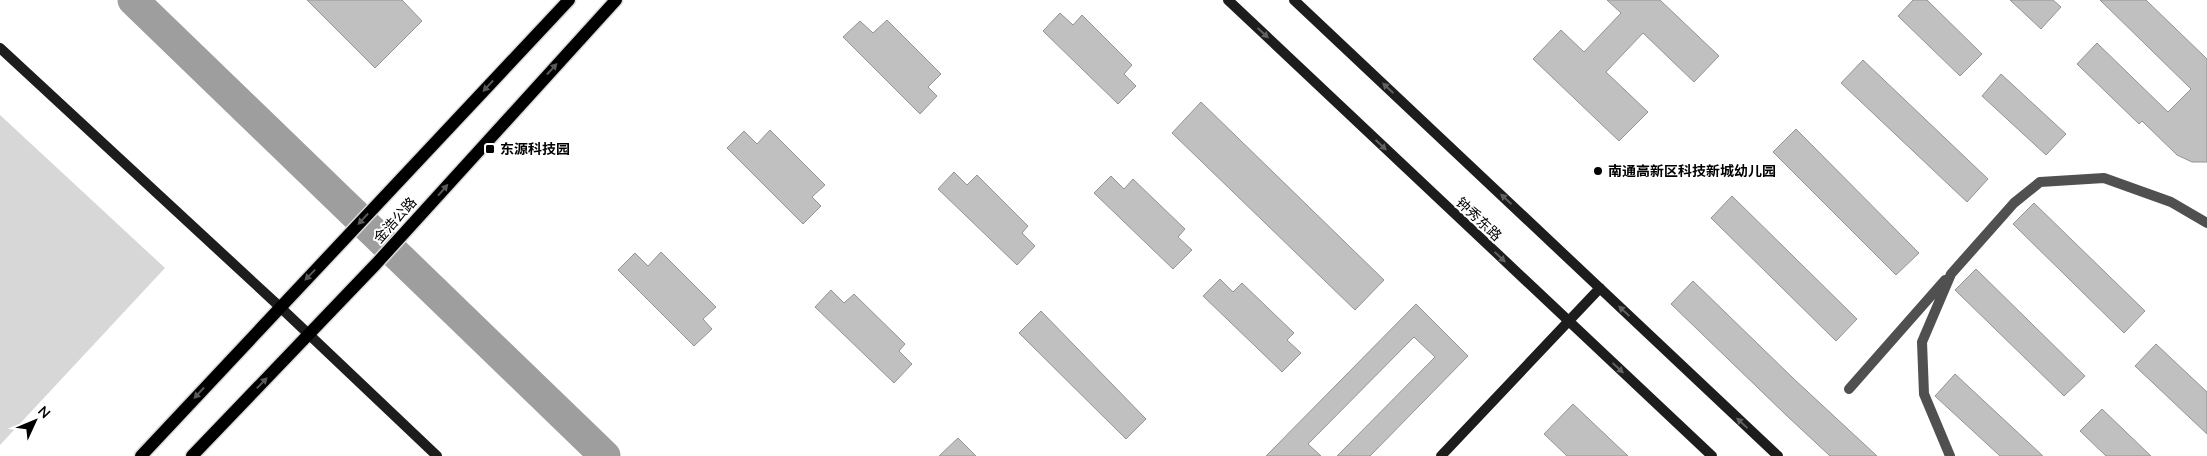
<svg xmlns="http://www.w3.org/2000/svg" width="2207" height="456" font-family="Mulish,'Noto Sans SC',sans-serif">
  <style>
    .green { fill: #d7d7d7 }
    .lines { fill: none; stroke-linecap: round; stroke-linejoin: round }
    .river { stroke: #9e9e9e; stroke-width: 31 }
    .building { fill: #c0c0c0; stroke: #949494 }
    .primary-casing { stroke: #dbdbdb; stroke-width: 15 }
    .lane { stroke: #505050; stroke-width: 10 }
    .secondary { stroke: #1d1d1d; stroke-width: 10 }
    .primary { stroke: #000; stroke-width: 12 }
    .oneway { fill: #616161 }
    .oneway2 { fill: #595959 }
    .poi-dot { fill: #000; stroke: #fff; stroke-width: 2 }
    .labels { text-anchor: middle; stroke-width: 4; stroke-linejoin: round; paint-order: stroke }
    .poi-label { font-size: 14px; font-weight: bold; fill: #000; stroke: #fff; text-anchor: start }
    .street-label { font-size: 14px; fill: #000; stroke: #fff }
  </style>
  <rect width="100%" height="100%" fill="#fff"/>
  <!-- green -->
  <path class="green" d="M0,115L165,268L0,445Z"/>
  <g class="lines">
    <!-- river -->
    <path class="river" d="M133,0L605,456"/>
  </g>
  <!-- building -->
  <path class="building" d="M307,0H402L422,21L375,68Z
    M1607,0H1660L1719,56L1694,82L1643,33L1606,72L1648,112L1619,141L1533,59L1561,30L1584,52L1621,13Z
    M1913,0H1927L1982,54L1960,76L1898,16Z
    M2010,0H2053L2061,7L2041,29Z
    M2100,0H2146L2207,59V162H2192L2177,155L2142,121L2139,124L2077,64L2097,43L2168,112L2191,89Z
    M1060,13L1073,25L1082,15L1132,65L1124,74L1136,86L1118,104L1043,31Z
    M887,20L941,74L928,87L937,96L920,114L843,37L860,21L873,33Z
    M1863,60L1988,179L1967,202L1841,83Z
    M2001,74L2066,134L2046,155L1982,96Z
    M1201,102L1384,280L1355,310L1172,133Z
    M1796,129L1919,253L1896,275L1773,152Z
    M770,130L825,185L812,197L821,206L803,224L727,148L744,131L757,144Z
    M954,172L967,185L977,175L1028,226L1022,233L1035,246L1017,265L938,189Z
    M1111,176L1124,189L1133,179L1185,229L1178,237L1192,250L1173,269L1094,193Z
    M1732,196L1857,319L1836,341L1711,218Z
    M2034,203L2145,311L2124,333L2013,224Z
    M661,252L716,307L703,319L712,329L694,346L618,270L635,253L648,266Z
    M1976,269L2085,376L2064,396L1955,290Z
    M1220,279L1233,292L1242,283L1294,333L1287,340L1301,353L1282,372L1203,296Z
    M1693,281L1794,379L1877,456H1830L1786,415L1671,304Z
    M831,290L844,303L854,294L905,344L899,351L912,364L894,383L815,307Z
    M1416,304L1468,356L1370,456H1337L1435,357L1414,337L1308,444L1321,456H1266Z
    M1041,311L1146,419L1126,439L1019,333Z
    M2156,344L2207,392V434L2135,366Z
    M1955,374L2043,456H2000L1935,396Z
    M1573,404L1628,456H1567L1544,434Z
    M2102,409L2151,456H2106L2080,431Z
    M958,438L976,456H939Z"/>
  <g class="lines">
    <!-- primary casing -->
    <g class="primary-casing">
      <path id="primary" d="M141,456L569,0
        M192,456L376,264L616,0"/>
    </g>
    <!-- lane -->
    <path class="lane" d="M1849,389L1945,280
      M1950,456L1924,394L1922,342L1951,274L2014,203L2040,182L2104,178L2171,202L2207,223"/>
    <!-- secondary -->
    <path class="secondary" d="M1228,0L1712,456
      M1294,0L1778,456
      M0,48L280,307L437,456
      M1441,456L1600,288"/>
    <!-- primary -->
    <use href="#primary" class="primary"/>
  </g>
  <!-- one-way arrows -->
  <defs><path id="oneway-solid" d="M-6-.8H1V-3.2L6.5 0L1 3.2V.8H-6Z" transform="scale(1.25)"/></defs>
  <g class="oneway">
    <use href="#oneway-solid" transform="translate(1263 33) rotate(43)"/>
    <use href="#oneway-solid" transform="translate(1388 88) rotate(-137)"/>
    <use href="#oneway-solid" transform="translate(1381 145) rotate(43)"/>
    <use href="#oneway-solid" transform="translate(1506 199) rotate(-137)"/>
    <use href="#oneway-solid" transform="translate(1500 257) rotate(43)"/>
    <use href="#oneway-solid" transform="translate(1624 311) rotate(-137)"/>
    <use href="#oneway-solid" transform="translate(1618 368) rotate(43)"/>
    <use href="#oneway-solid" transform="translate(1742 423) rotate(-137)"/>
  </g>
  <g class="oneway2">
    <use href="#oneway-solid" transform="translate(552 69) rotate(-47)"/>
    <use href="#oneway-solid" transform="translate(488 86) rotate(133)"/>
    <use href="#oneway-solid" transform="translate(443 190) rotate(-49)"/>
    <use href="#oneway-solid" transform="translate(363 219) rotate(133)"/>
    <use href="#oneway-solid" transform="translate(310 275) rotate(134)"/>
    <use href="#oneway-solid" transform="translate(262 383) rotate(-46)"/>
    <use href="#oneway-solid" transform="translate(199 393) rotate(133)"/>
  </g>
  <!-- markers -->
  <g class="poi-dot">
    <rect x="485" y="144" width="10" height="10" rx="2.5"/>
    <circle cx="1598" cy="171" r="5"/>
  </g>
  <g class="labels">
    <!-- poi labels -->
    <g class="poi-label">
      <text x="500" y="154">东源科技园</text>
      <text x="1608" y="176">南通高新区科技新城幼儿园</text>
    </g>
    <!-- street labels -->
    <g class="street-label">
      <text transform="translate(1479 219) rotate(43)" y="5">钟秀东路</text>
      <text transform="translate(395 220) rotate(-48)" y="5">金浩公路</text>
    </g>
  </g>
  <!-- north arrow -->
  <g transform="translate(35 421) rotate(46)" stroke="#ffffff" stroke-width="4" paint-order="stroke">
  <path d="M0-4L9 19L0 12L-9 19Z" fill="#000000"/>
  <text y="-8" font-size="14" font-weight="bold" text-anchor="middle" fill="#000000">N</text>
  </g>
</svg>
